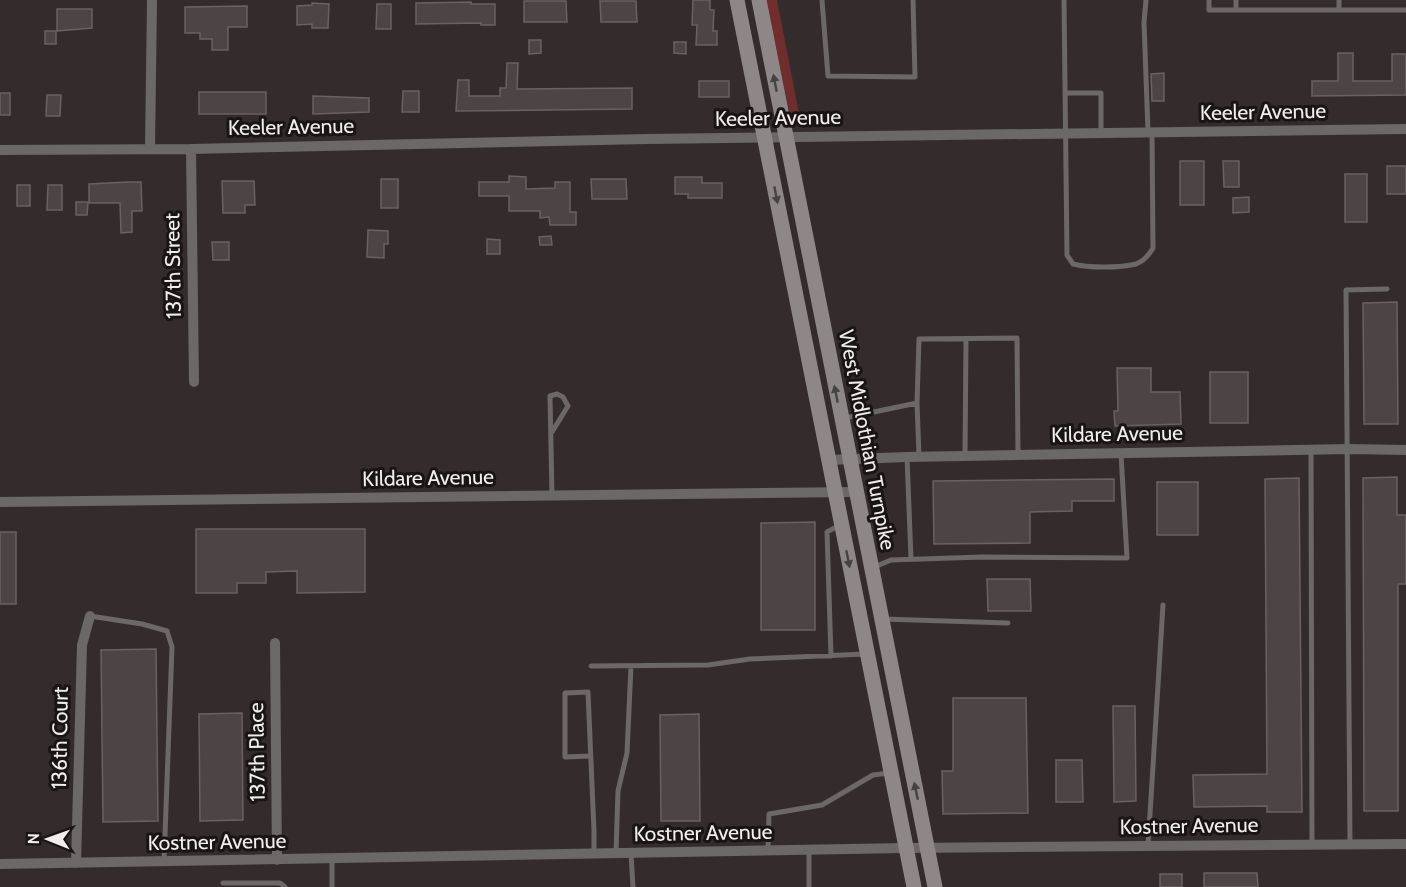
<svg xmlns="http://www.w3.org/2000/svg" width="1406" height="887" font-family="Cabin,sans-serif">
  <style>
    .green { fill: #702d2d }
    .building { fill: #4d4545; stroke: #6a6161; stroke-width: 1.5 }
    .lines { fill: none; stroke-linecap: round; stroke-linejoin: round }
    .lane { stroke: #6c6867; stroke-width: 5 }
    .street { stroke: #6c6867; stroke-width: 10 }
    .secondary { stroke: #8e8787; stroke-width: 15 }
    .oneway { fill: #484343 }
    .labels { text-anchor: middle; stroke-width: 6; stroke-linejoin: round; paint-order: stroke }
    .street-label { font-size: 21px; fill: #f2ecec; stroke: #191515 }
  </style>
  <rect width="100%" height="100%" fill="#342c2c"/>
  <!-- green -->
  <path class="green" d="M766,0H777L802,129L793,122L789,110Z"/>
  <!-- building -->
  <path class="building" d="M693,0H710V10H714L713,31H717V45H696L697,25H692Z
    M524,1H566L567,22H524Z
    M600,1H636L637,22H601Z
    M471,2V4H495V25H481V23L416,24V3Z
    M312,3L329,4L328,28H312V24L297,25V6L312,5Z
    M377,4H391V29H376Z
    M247,6V27H228V50H212V39H200V33H185V7Z
    M57,9H92V28L57,31Z
    M45,31H56V44H45Z
    M529,40H541V53L529,54Z
    M674,42H686V54L674,53Z
    M1338,53H1353V81H1392V54H1406V95L1312,96V81H1338Z
    M507,63H518L517,89L632,88V109L456,111L458,80H469V96H500V88H506Z
    M1164,73V101H1152L1151,74Z
    M699,81H729V97H699Z
    M403,91H419V112H402Z
    M199,92H266V114H199Z
    M0,93H10V115H0Z
    M47,95H61L60,116H46Z
    M313,96L369,98V112L313,114Z
    M1180,161H1204V205H1180Z
    M1223,161H1239V187H1224Z
    M1387,166H1406V194H1387Z
    M1345,174H1367V222H1345Z
    M509,176L526,177V189L555,188V182H570V212H576V225H550L549,217L540,218V211H509V196H479V182H509Z
    M675,177H702V183H722V198H688V194H675Z
    M381,179H398V208H381Z
    M591,179H626L627,199H592Z
    M222,181H254L255,205H245V213H223Z
    M128,182H141L142,211H132V232L121,233L120,203H89V184Z
    M17,185H30V206H17Z
    M48,185H62V210H47Z
    M1249,197V212L1233,213V198Z
    M76,202H88L87,215H76Z
    M368,230L388,231V244H384V258L367,257Z
    M551,236L552,245H540L539,237Z
    M487,239L500,240V254H487Z
    M212,242H229V260H213Z
    M1397,302L1398,424H1364L1363,303Z
    M1117,368H1151V392H1180L1181,424L1115,426L1114,411H1118Z
    M1210,372H1248V423H1210Z
    M1397,477V515H1406V584H1398V811H1364L1363,478Z
    M1299,478L1302,812H1267V806L1194,807L1193,775L1267,774L1265,479Z
    M1114,479V501H1072V511L1030,512V543L934,544L933,481Z
    M1157,482H1198V535H1157Z
    M815,522V630H761V523Z
    M196,529H365V592L297,593V571L266,572V583H237V593H196Z
    M0,532H16V604H0Z
    M987,579H1030L1031,611H988Z
    M156,649L158,821L103,822L101,650Z
    M953,698H1026L1028,813L943,814L942,771H953Z
    M1113,706H1135L1136,801L1114,802Z
    M242,713L243,820L200,821L199,714Z
    M699,714L700,821H661L660,715Z
    M1056,760H1082L1083,802H1056Z
    M1204,873H1257L1258,887H1204Z
    M1160,874H1182V887H1160Z"/>
  <g class="lines">
    <!-- lane -->
    <path class="lane" d="M822,0L828,76L915,77L913,0
      M1064,0L1067,255L1073,264C1088,268 1120,268 1136,264C1144,261 1149,255 1153,248L1152,133
      M1146,0L1144,22L1148,132
      M1209,0V10H1406
      M1339,0V10
      M1236,10V0
      M1065,93H1101V132
      M917,403L919,339L1017,338L1018,455
      M845,418L917,403L919,456
      M552,432L568,406L563,397L557,394L550,396L552,496
      M1311,450L1312,845
      M965,456L966,339
      M907,457L911,559
      M872,568L891,560L982,557L1127,558L1121,454
      M90,616L142,624L167,631L172,647L164,862
      M883,619L1008,623
      M831,656L827,532L840,525
      M591,666L708,665L750,659L865,654
      M590,756L565,757V693L588,692L594,831V854
      M1350,844L1346,290L1387,289
      M1148,846L1163,605
      M809,850V887
      M768,851L769,814L822,805L873,775L889,773
      M616,852L618,791L627,753L631,666
      M631,854L633,887
      M223,883H280L285,887
      M332,887V859"/>
    <!-- street -->
    <path class="street" d="M150,149L152,0
      M191,149L194,382
      M0,150L191,149L647,139L1406,129
      M829,460L907,457L1349,449L1406,450
      M0,502L856,492
      M275,643L277,860
      M76,863L82,645L90,616
      M0,864L906,848L1406,844"/>
    <!-- secondary -->
    <path class="secondary" d="M737,0L914,887
      M759,0L935,887"/>
  </g>
  <!-- one-way arrows -->
  <defs><path id="oneway-solid" d="M-6-.8H1V-3.2L6.5 0L1 3.2V.8H-6Z" transform="scale(1.5)"/></defs>
  <g class="oneway">
    <use href="#oneway-solid" transform="translate(775 83) rotate(-101)"/>
    <use href="#oneway-solid" transform="translate(776 195) rotate(79)"/>
    <use href="#oneway-solid" transform="translate(836 394) rotate(-101)"/>
    <use href="#oneway-solid" transform="translate(848 559) rotate(79)"/>
    <use href="#oneway-solid" transform="translate(916 791) rotate(-102)"/>
  </g>
  <g class="labels">
    <!-- street labels -->
    <g class="street-label">
      <text transform="translate(1263 112) rotate(-1)" y="7">Keeler Avenue</text>
      <text transform="translate(778 118) rotate(-1)" y="7">Keeler Avenue</text>
      <text transform="translate(291 127) rotate(-1)" y="7">Keeler Avenue</text>
      <text transform="translate(173 266) rotate(-91)" y="7">137th Street</text>
      <text transform="translate(1117 434) rotate(-1)" y="7">Kildare Avenue</text>
      <text transform="translate(867 440) rotate(79)" y="7">West Midlothian Turnpike</text>
      <text transform="translate(428 478) rotate(-1)" y="7">Kildare Avenue</text>
      <text transform="translate(60 738) rotate(-89)" y="7">136th Court</text>
      <text transform="translate(257 752) rotate(-91)" y="7">137th Place</text>
      <text transform="translate(1189 826) rotate(-1)" y="7">Kostner Avenue</text>
      <text transform="translate(703 833) rotate(-1)" y="7">Kostner Avenue</text>
      <text transform="translate(217 842) rotate(-1)" y="7">Kostner Avenue</text>
    </g>
  </g>
  <!-- north arrow -->
  <g transform="translate(48 839) rotate(271)" stroke="#191515" stroke-width="4.5" paint-order="stroke">
  <path d="M0-4.5L10 22L0 15L-10 22Z" fill="#f2ecec"/>
  <text y="-9" font-size="16" font-weight="bold" text-anchor="middle" fill="#f2ecec">N</text>
  </g>
</svg>
